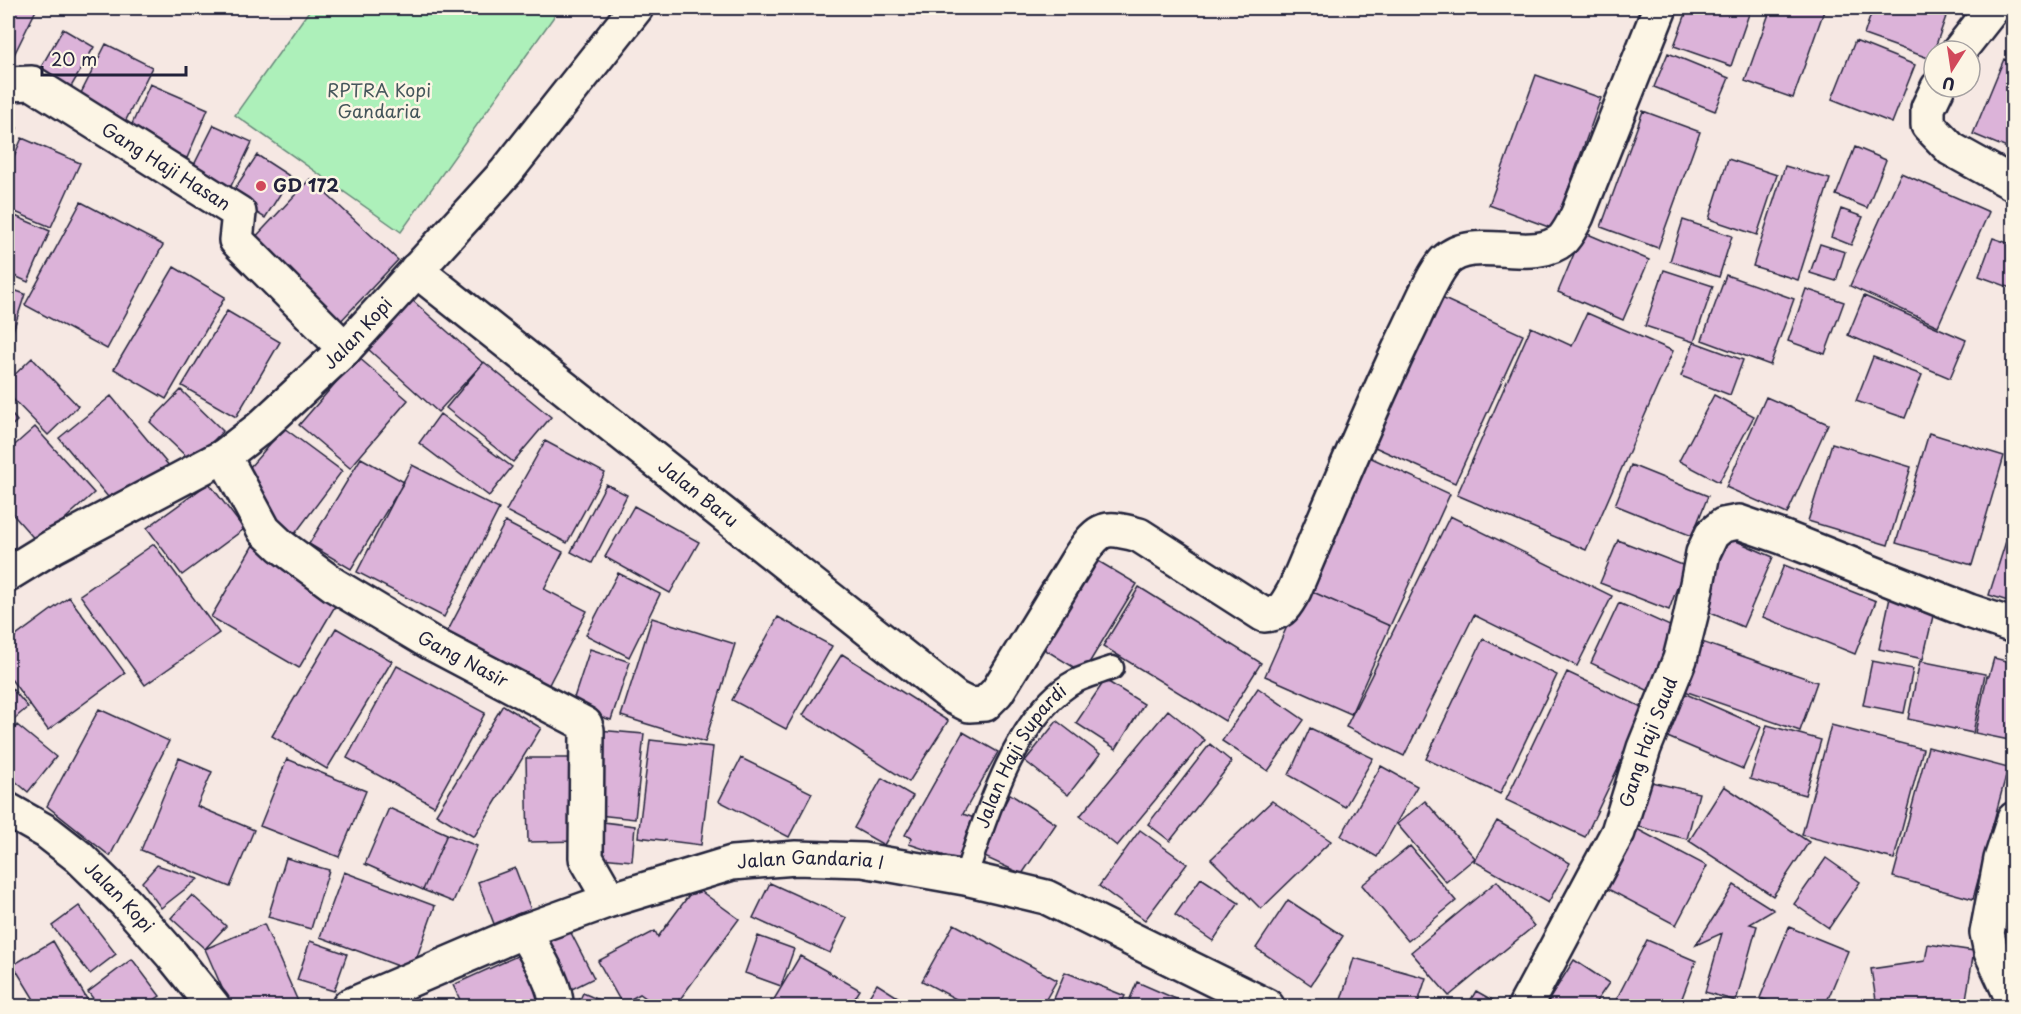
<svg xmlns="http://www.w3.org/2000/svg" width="2021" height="1014" font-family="'Playpen Sans',sans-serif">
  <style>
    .green { fill: #adf0ba; stroke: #68897a; stroke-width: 1.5 }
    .building { fill: #dcb3d9; stroke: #22223b; stroke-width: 1.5 }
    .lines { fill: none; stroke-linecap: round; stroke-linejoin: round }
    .service-casing { stroke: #22223b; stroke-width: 27 }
    .minor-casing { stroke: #22223b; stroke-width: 38 }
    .service { stroke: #fcf5e5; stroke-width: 22 }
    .minor { stroke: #fcf5e5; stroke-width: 33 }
    .poi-dot { fill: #d1495b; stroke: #fcf5e5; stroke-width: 2 }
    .labels { text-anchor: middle; stroke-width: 5; stroke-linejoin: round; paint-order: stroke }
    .park-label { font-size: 18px; fill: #45565b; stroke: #fcf5e5 }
    .street-label { font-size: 18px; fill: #22223b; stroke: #fcf5e5 }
    .poi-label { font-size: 18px; font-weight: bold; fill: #22223b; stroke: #fcf5e5; text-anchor: start }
  </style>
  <rect width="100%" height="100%" fill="#f6e8e3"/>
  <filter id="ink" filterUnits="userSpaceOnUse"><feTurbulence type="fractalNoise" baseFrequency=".0167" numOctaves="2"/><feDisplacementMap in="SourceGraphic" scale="12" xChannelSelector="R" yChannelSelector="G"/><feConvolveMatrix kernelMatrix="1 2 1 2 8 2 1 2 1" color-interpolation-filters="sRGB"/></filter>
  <g filter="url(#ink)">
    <!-- green -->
    <path class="green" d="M311,8H560L401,232L235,115Z"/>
    <!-- building -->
    <path class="building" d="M8,8H37L8,67Z
      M1688,8H1751L1731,66L1674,46Z
      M1771,8H1825L1793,98L1745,81Z
      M1873,8H1949L1931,59L1864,35Z
      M63,29L94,47L68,92L37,74Z
      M2014,34V54L2008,52Z
      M1855,41L1915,65L1892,123L1832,99Z
      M106,44L152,67L123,126L76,103Z
      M1668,53L1729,78L1715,111L1654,87Z
      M2004,59L2014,63V151L1973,134Z
      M1536,75L1601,98L1554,229L1489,205Z
      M150,84L208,109L187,158L128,133Z
      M1643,111L1700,132L1658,248L1601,227Z
      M8,124L17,128L8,150Z
      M214,125L252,142L230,188L192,169Z
      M22,138L80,163L51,227L8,209V170Z
      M1855,147L1886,160L1867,208L1836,195Z
      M257,155L291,177L265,218L230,196Z
      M1728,159L1777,175L1757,235L1709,219Z
      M1785,166L1830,179L1798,280L1753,266Z
      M1901,173L1989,212L1938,326L1850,286Z
      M310,179L398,260L338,324L250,243Z
      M81,202L163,245L107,349L25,305Z
      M1841,209L1863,217L1851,245L1831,237Z
      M8,213L50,231L28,282L8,273Z
      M1683,220L1732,236L1719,277L1670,261Z
      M1583,232L1649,260L1623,320L1558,292Z
      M1993,238L2014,245V289L1979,276Z
      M1820,244L1845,252L1836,281L1810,273Z
      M174,267L225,297L166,399L114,369Z
      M1664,270L1713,286L1694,342L1645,326Z
      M1726,275L1794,299L1770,365L1702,340Z
      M8,288L25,294L8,346Z
      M1806,289L1844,302L1825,354L1788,341Z
      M1433,294L1523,335L1455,483L1366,443Z
      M1864,296L1966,340L1950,378L1848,335Z
      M412,300L483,363L438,412L368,349Z
      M227,311L280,342L236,417L182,386Z
      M1587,313L1673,351L1586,550L1457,495L1531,327L1572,346Z
      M1694,342L1743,360L1730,395L1681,376Z
      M358,357L408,400L350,468L299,425Z
      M1873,357L1922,375L1905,418L1856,401Z
      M32,358L78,406L48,435L8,394V381Z
      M484,362L551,417L513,462L446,408Z
      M181,390L223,431L192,462L150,422Z
      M1714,395L1754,416L1719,482L1679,461Z
      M111,396L170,467L118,509L59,438Z
      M1766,397L1828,424L1787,514L1726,487Z
      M8,410L17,421L8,429Z
      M440,414L512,467L489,496L419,443Z
      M35,427L94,493L38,543L8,509V451Z
      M284,428L342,471L291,539L242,476Z
      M1929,433L2004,456L1972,565L1896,543Z
      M545,441L605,473L567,543L506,511Z
      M1832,443L1911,467L1888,545L1808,521Z
      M1365,455L1450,494L1390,626L1304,588Z
      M361,458L404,482L351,569L309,544Z
      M412,465L499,509L444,617L357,572Z
      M1631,465L1708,496L1692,536L1615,505Z
      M209,483L244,529L182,575L147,528Z
      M606,484L627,495L592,563L571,552Z
      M634,506L699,542L670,593L605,557Z
      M1450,516L1612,596L1577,666L1474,615L1404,756L1346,727Z
      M2014,516V603L1989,595Z
      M505,522L563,552L544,589L587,611L544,694L442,642Z
      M1727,537L1773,557L1743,627L1697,607Z
      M1618,540L1685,566L1669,610L1600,583Z
      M154,544L219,633L145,685L80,595Z
      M253,545L341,596L299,668L211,617Z
      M1093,558L1137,584L1083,673L1039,646Z
      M1784,565L1876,601L1855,654L1763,617Z
      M618,573L660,594L629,657L586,635Z
      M1139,587L1261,663L1225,721L1103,646Z
      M1304,588L1390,626L1351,714L1265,676Z
      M1891,593L1936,603L1923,659L1879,649Z
      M69,597L125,673L48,730L8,675V642Z
      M1619,603L1681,631L1653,693L1591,663Z
      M778,617L832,646L786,729L732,700Z
      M652,618L735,644L705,742L621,716Z
      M336,628L392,661L327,769L272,736Z
      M1483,639L1557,675L1500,794L1426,759Z
      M1693,639L1817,682L1800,731L1676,688Z
      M590,649L630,662L611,720L571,707Z
      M842,654L948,721L909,782L803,715Z
      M1994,658L2014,663V741L1975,733L1987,676H1989Z
      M1872,661L1913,669L1904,713L1863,705Z
      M1920,661L1985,674L1973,733L1908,719Z
      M397,666L485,713L434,806L347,758Z
      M1567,672L1646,709L1585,837L1506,800Z
      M1105,680L1144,704L1116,749L1076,723Z
      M8,684L28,707L8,724Z
      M1258,688L1304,720L1268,771L1222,741Z
      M1677,690L1761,727L1743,769L1658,733Z
      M503,705L541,728L474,837L436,814Z
      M99,709L169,741L110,856L47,806Z
      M1168,710L1205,740L1117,846L1080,816Z
      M1057,721L1100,754L1068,795L1025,761Z
      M17,725L56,757L28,792L8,775V737Z
      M1767,725L1821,740L1805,795L1750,779Z
      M1831,725L1923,749L1894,859L1802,835Z
      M1310,728L1373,758L1345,807L1289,775Z
      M598,730L644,734L635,819L589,814Z
      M963,732L998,752L963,814L977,819L963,862L909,844L912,838L905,835Z
      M650,740L713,747L701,845L638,837Z
      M1210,744L1232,762L1170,841L1148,824Z
      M1928,747L2008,768L1973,899L1893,877Z
      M179,758L212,772L197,806L254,830L230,887L141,850Z
      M526,758H582L583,841L528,842Z
      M741,758L812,793L789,837L719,801Z
      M287,759L366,791L339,857L260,826Z
      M1381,766L1417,786L1377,857L1341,836Z
      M882,778L913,796L884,845L854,828Z
      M1647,781L1699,793L1687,839L1636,826Z
      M1724,786L1809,842L1773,896L1689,841Z
      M1010,794L1056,824L1022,874L978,854Z
      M1272,801L1331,841L1261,909L1211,859Z
      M1425,801L1475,858L1446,882L1397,824Z
      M389,808L447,834L423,890L365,864Z
      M595,821L635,826L632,861L591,857Z
      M1497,821L1570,863L1548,903L1474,861Z
      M1635,828L1707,866L1676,925L1604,887Z
      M1140,830L1187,864L1145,920L1099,886Z
      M447,834L477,846L453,902L423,890Z
      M2014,841V927L1996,924Z
      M1410,846L1456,901L1408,941L1362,885Z
      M286,858L329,870L311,929L268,917Z
      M1826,858L1860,882L1829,928L1794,904Z
      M157,865L198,879L161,908L142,882Z
      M515,868L533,915L496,929L478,882Z
      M344,872L435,906L412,971L320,937Z
      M1201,878L1239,903L1213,941L1175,915Z
      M1497,881L1534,926L1449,996L1411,952Z
      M770,883L847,918L830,953L753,918Z
      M1734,885L1774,910L1750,924L1757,926L1736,1001L1705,992L1722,933L1696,945Z
      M695,887L739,919L675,1006H657L640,994L622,1004L598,961L655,931L658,937Z
      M192,895L226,926L205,949L171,918Z
      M1288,900L1343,936L1311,985L1256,948Z
      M79,906L116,954L90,974L52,926Z
      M264,924L300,1006H230L205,949Z
      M954,924L1057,980L1042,1006H969L922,981Z
      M1789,927L1848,951L1825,1006H1782L1760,998Z
      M569,929L594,978L560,995L535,946Z
      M758,936L794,949L781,986L745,973Z
      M1647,940L1696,961L1679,1006H1613Z
      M53,941L91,1006H38L13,965Z
      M310,941L347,954L334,991L297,980Z
      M1928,944L1974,951L1965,1005L1877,1006L1871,969L1925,961Z
      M526,952L547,1006H463L453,985Z
      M800,956L860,990L850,1006H770Z
      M1354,958L1426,978L1417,1006H1363L1341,1000Z
      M132,959L160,996L145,1006H99L88,992Z
      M1574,960L1609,983L1593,1006H1545Z
      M1065,972L1125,996L1120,1006H1051Z
      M1137,982L1190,1005V1006H1127Z
      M877,984L912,1006H863Z
      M1476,991L1501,1005L1500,1006H1467Z
      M583,993L613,1006H577Z"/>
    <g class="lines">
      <!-- service casing -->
      <g class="service-casing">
        <g id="service">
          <path id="s1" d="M965,878C985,818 1014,722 1069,685C1080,677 1098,673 1112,668"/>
        </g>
      </g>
      <!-- minor casing -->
      <g class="minor-casing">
        <g id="minor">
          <path d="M1959,51L1993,8"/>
          <path id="s2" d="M8,84L32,83L239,213L236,240L345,349"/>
          <path d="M1938,87L1928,108V125L1951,149L2014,184"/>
          <path id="s3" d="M416,270L955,698L969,705L985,704L997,692L1080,556C1100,526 1105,526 1139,535L1264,615C1283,614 1285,606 1294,591C1330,506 1365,421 1405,337C1415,318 1432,275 1445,261C1474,232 1533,266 1563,239C1569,232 1573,224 1577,216L1660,8"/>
          <path id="s4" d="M224,456L264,530L281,546L334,585L431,643L585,724L587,730L586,858L610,900"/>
          <path id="s5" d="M8,574L52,547L224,456L260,428L345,349L506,172L636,8"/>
          <path id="s6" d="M8,810L47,832L79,857L125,902L172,955L213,1006"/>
          <path d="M2014,819L2001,859L1987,933L1991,952L2014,1002"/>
          <path d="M524,931C534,951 557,984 556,1006"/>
          <path id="s7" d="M349,1006L524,931L610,900L732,863L796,858L863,860L965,878L1046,897L1267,1006"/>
          <path id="s8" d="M1525,1006L1618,832L1644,748L1680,659L1691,615L1703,553L1712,534L1723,525L1739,522L1782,537L1969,611L2014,626"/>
        </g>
      </g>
      <!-- service -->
      <use href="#service" class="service"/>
      <!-- minor -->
      <use href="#minor" class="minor"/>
    </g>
  </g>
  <!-- markers -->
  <circle class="poi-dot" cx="261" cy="186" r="6"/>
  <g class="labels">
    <!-- park labels -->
    <g class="park-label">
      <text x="379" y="97">RPTRA Kopi<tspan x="379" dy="21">Gandaria</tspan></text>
    </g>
    <!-- street labels -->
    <g class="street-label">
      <text dy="6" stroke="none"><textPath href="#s2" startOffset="182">Gang Haji Hasan</textPath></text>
      <text dy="6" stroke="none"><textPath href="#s5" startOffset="428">Jalan Kopi</textPath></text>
      <text dy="6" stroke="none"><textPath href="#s3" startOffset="360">Jalan Baru</textPath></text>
      <text dy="6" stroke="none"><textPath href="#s4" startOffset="322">Gang Nasir</textPath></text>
      <text dy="6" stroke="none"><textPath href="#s8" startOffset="292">Gang Haji Saud</textPath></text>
      <text dy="6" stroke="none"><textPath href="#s1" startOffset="135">Jalan Haji Supardi</textPath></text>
      <text dy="6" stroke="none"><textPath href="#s7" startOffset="488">Jalan Gandaria I</textPath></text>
      <text dy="6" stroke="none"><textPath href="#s6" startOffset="142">Jalan Kopi</textPath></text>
    </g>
    <!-- poi labels -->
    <g class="poi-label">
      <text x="273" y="192">GD 172</text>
    </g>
  </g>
  <!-- margin -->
  <rect width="2021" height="1014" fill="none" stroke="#fcf5e5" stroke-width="30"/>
  <rect x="15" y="15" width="1991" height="984" fill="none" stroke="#22223b" stroke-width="2" filter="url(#ink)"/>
  <!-- north arrow -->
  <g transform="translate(1952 69) rotate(192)"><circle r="28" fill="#fcf5e5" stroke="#a5a1a1" stroke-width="1.5"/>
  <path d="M0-4.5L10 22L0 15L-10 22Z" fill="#d1495b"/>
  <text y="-9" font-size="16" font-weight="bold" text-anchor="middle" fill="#22223b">U</text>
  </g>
  <!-- scale -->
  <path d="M42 66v9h144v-9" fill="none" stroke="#22223b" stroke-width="3"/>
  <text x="51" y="66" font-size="18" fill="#22223b" stroke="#fcf5e5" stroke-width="4.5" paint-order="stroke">20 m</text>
</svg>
